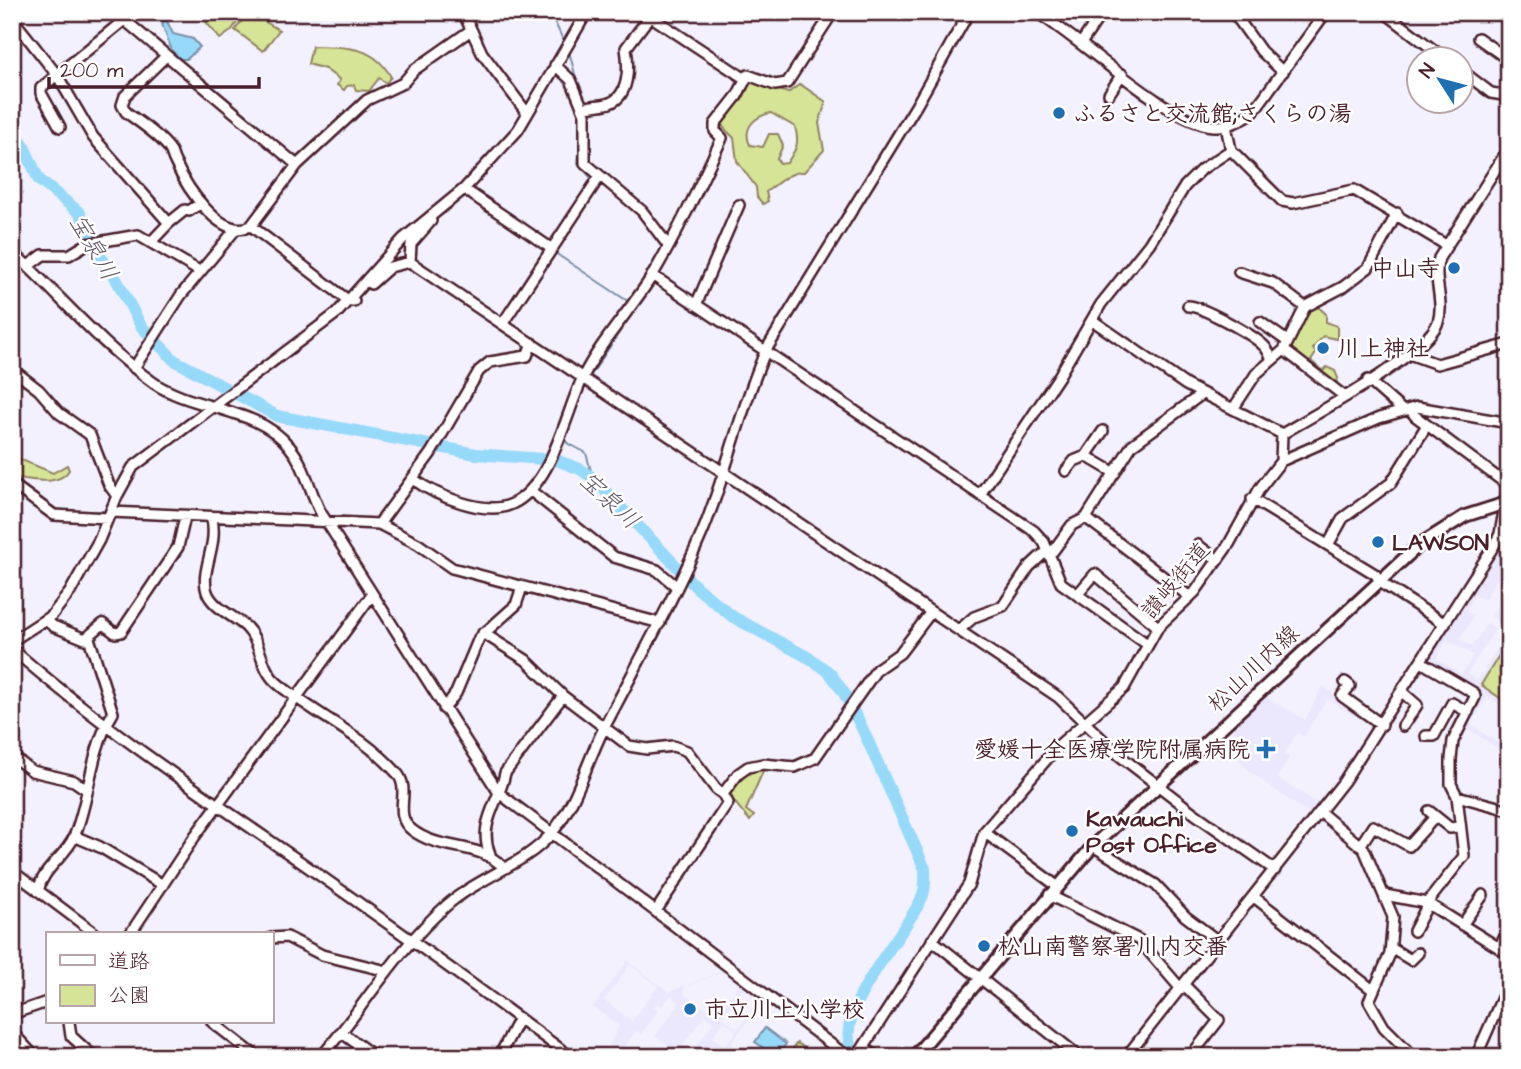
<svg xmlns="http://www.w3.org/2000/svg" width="1521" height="1069" font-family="'Architects Daughter','Klee One',sans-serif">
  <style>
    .built { fill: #ebe7fd; fill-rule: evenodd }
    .green { fill: #d6e497; stroke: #908261; stroke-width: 2; fill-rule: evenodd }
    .water { fill: #97d9f9; stroke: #788fa7; stroke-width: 2 }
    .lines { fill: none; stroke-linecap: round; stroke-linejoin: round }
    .stream { stroke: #788fa7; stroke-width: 2 }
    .river { stroke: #97d9f9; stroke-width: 12 }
    .minor-casing { stroke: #4a1f2b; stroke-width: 14 }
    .major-casing { stroke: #4a1f2b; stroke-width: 16 }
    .minor { stroke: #fff; stroke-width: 9 }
    .major { stroke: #fff; stroke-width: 10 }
    .poi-dot { fill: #1f6fb2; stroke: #fff; stroke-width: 2.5 }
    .labels { text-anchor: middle; stroke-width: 5; stroke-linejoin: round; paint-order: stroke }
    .poi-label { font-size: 23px; font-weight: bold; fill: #4a1f2b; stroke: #fff; text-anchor: start }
    .street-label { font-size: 23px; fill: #4a1f2b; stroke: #fff }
    .water-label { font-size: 24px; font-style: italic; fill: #615769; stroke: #fff }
  </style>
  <rect width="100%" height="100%" fill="#f3f1fe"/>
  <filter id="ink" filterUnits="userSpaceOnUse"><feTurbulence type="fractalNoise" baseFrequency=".0143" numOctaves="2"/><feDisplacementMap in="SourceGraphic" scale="14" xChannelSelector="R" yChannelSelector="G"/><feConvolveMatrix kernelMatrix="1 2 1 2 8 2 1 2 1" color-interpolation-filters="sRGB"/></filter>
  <g filter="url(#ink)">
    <!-- built -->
    <path class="built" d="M1500,541L1509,546V583L1498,577L1484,600L1475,595L1466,611L1474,616L1459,639L1472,647L1487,623L1496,628L1467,674L1477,681L1509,631V639L1481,684L1509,704V710L1488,696L1470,724L1509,751V756L1464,726L1482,696L1427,658ZM1447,640L1473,655L1462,674L1436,658Z
      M1509,588V609L1500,622L1491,617Z
      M1323,686L1372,724L1373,731L1312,816L1249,771L1239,760L1247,743L1231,728L1265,696L1305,720ZM1327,699L1371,726L1319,804L1277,778L1289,758L1284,754L1297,733L1304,736Z
      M627,961L669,992L726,970L754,991L744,1005L817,1057H807L810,1052L797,1043L784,1057L795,1041L754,1012L732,1042V1048L744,1057L720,1047L712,1057L714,1051L709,1047L702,1057H689L714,1022L705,1015L677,1052L655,1036L680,1003L671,995L662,1006L657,1003L654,1007L658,1011L641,1034L636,1031L617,1057H603L619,1026L593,1007ZM630,965L658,986L632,1021L604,1000ZM725,971L741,982L716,1016L684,994V987ZM746,985L753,991L743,1004L752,1011L738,1029L722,1017ZM724,1021L737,1031L725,1046L712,1037Z"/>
    <!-- green -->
    <path class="green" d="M207,12H244L231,31L220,39L206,22L210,17Z
      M249,12L279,30L263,51L235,30Z
      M312,46C343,47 373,44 391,77L386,83L379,78L369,91L356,90L354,85L347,86L344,90L337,85L340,80L325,69L308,64Z
      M754,82L788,93L800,84L826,102L819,123L824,150L804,172C790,171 777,184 766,192L768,201L763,204L757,197L756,187L737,161L734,138L723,127L722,120L734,103L742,100L749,84ZM771,113L795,127C800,144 796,149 787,163L780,164L777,159L783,145L778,134H769L763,147L750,145C742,128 755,116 771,113Z
      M1315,304L1326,314V322L1337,326V339L1323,336L1313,349L1316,353L1311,361L1323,371L1327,367L1335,371L1338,378L1336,385L1287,350L1307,308Z
      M12,456L53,473L67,465L69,470C59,487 32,479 15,478Z
      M1509,639V704L1481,685Z
      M764,769L746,810L754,816L750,821L727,793L746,772Z
      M797,1043L810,1052L807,1057H787Z"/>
    <!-- water -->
    <path class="water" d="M166,19L173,34L193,39L200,47L187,59H179L172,51L162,24Z
      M765,1028L786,1044L777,1057L755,1042Z"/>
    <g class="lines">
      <!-- stream -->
      <path class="stream" d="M550,12L564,42
        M569,51L578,86
        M581,135L578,163L592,179
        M596,186L599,188L555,253L629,302
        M591,375L631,315
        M573,414L586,384
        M564,436L567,443L586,453L593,478
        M12,479L39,499
        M79,512L103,511"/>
      <!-- river -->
      <path class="river" d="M12,133L22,142L39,180L80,213L94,248L115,277L141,326L174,360L277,416L476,454L556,460L580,469L593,478L696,587L733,617L811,659L830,673L844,693L863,730L925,869C925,878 926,886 923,895C910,931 821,1021 857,1057"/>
      <!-- minor casing -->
      <g class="minor-casing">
        <path id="minor" d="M115,12L297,165
          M463,12L482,53L527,113
          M644,12L744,78
          M1036,12C1082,39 1167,122 1213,126C1229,127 1240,121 1253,112L1326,12
          M1233,12L1261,51L1283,72
          M1384,12L1447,60
          M12,18L57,75L93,137L169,223L185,210L189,211L201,203
          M1478,38L1509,60
          M1082,42L1102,12
          M165,57L125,96L122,105L126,112C140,123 157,133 168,147C172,151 172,157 175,162C186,186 220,241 251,226L349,301H354
          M555,65L571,80L585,114V163L642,211L667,244
          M1462,71L1491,93L1509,96
          M1109,94L1122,74
          M583,108C591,105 598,106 606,104C630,99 629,67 626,48L650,16
          M1226,126L1231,150L1282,201L1293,203L1354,190L1446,245
          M60,127L41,93V88L134,12
          M464,189L552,249
          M251,226L297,165L367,100L403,83L414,70L471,30
          M151,242L169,223
          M12,247L16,255C62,298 102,346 154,383C193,410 257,407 289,446C306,466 309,490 321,513L499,793L848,1057
          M410,262L1058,697L1120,756L1195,814L1275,870
          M28,266L43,255H69L87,244L138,235L199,271
          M1239,272L1273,283L1305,307
          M652,275L1034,531L1044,542L1061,583L1147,644
          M371,284L390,267L410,262L411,244L431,221
          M696,305L739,205
          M1188,306C1200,305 1253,335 1263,345C1268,349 1269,354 1272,360
          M1092,320L1186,385L1282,434
          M1260,322L1287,341
          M503,323L600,176
          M1284,350L1344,396
          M1409,354L1437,364L1509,344
          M134,368L181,295L235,230
          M12,369L39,390L59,413L90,435L109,485L117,496
          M1368,380L1402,410
          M1233,409L1256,374L1284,350L1305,307L1343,287L1368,268L1397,213
          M1410,409L1415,416L1509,486
          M1282,434C1315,414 1426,355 1438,322C1445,301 1432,280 1439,258L1509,148
          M1086,456L1103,431
          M1281,461L1282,434
          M1066,471L1074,461L1086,456L1115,473
          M413,479C435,495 485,517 512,504C552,485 565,415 583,377C601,341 631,310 652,276C678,232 700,185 722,138L715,131V124L737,96L748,75L775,85L787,83L833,12
          M12,484L54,515L108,518
          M531,491L614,557L657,570L677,587
          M981,493L1059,376L1101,304L1149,244L1185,186L1202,169L1231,150
          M1252,499L1375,574L1383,584L1445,624
          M111,512L379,524L418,544L452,568L660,623
          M1086,518L1190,597
          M212,519C218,547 200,570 207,592C213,608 234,616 246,627C262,643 260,669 277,683C314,714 363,735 396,772C413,790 391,814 412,830C440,852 478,841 503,867
          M379,524L431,453L479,371L490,362L527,356L532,343
          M1198,545L1218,560
          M1328,545L1343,518L1391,483L1427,425
          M1077,595L1095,574L1158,627
          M46,620L53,626L85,639L103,624L115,633L121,632L178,547L185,517
          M959,630L974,617L1003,606L1029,567L1042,555L1053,551L1072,525L1086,518L1132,445L1202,394
          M483,633L526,660L563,696L629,746L647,749L673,746L687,751L716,789L723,794
          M12,641L52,615L70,592L99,540L117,496L133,467L337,313L403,239L464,189L518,130L587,12
          M12,649C100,726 199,792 295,858C388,923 480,989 571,1057
          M1421,662L1474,693L1475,697L1453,741L1451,759V784L1457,796L1464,856L1427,903
          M1345,682L1350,686L1342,696L1382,725
          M1402,692L1417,705L1403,726
          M444,709L456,693L479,638L516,605L522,587
          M1426,736H1434L1452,703L1468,712
          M12,756L32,771L74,781L87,790
          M1457,796L1509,810
          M1429,811L1450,828L1458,827
          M1320,812L1364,849L1393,917L1390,954L1369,1001L1384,1027L1414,1057
          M984,832L1057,886
          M74,836L100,847L163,885
          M1093,846L1156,885L1185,916L1218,941
          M1360,846L1373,826L1409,846L1435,817
          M490,854C477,824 500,801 505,773L563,696
          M12,871L96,934
          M38,891C43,868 65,857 74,837C91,796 89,752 113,713L89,638
          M1049,895L1139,940L1181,989
          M1385,895L1427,903L1509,954
          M1254,897L1373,990
          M656,911L728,803L723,794L738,774L748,767L763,764L795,767L815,758L877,669L900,653L931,612
          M1462,925L1483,895
          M1414,931L1428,904
          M130,934L195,836L371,596
          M271,938L287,937L322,955L387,971
          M932,940L1080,1057
          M1391,948L1411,960L1418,953
          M1499,948L1509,929
          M1184,985L1219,1020L1190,1057
          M12,1014L47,1002
          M69,1022L71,1036L94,1057
          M212,1022L257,1057
          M12,1032L35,1057
          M341,1032L375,1057
          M864,1047L876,1057
          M321,1057C364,1007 397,949 446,906C477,878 526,864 551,834C576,805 586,764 603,730C637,664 674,599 703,531C727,472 740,409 766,350L916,106L969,12
          M499,1057L519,1018
          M857,1057L969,884L984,832L1059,745L1124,688L1158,627L1195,592L1229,544L1260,488L1281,461L1379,418L1417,407L1509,423
          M1126,1057L1344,781L1495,544L1500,534L1509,482
          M1476,1057L1509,982"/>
      </g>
      <!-- major casing -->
      <g class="major-casing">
        <path id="major" d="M914,1057L1093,846L1419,545L1465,516L1509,502"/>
      </g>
      <!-- minor -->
      <use href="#minor" class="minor"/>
      <!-- major -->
      <use href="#major" class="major"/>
    </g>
  </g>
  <!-- markers -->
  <g class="poi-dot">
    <circle cx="1059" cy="113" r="7"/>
    <circle cx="1454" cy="268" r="7"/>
    <circle cx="1323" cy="348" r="7"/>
    <circle cx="1378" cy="542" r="7"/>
    <path d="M1262.5 738.5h7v7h7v7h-7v7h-7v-7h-7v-7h7z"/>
    <circle cx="1072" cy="831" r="7"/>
    <circle cx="984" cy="946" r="7"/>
    <circle cx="690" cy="1009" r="7"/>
  </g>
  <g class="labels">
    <!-- poi labels -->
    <g class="poi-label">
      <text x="1073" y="121">ふるさと交流館;さくらの湯</text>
      <text x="1440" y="276" text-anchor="end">中山寺</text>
      <text x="1337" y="356">川上神社</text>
      <text x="1392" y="550">LAWSON</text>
      <text x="1250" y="757" text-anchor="end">愛媛十全医療学院附属病院</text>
      <text x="1086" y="826">Kawauchi<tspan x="1086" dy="26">Post Office</tspan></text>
      <text x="998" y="954">松山南警察署川内交番</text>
      <text x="704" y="1017">市立川上小学校</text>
    </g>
    <!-- street labels -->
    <g class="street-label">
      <text transform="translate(1175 580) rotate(-50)" y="8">讃岐街道</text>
      <text transform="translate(1253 668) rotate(-43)" y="8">松山川内線</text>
    </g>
    <!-- water labels -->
    <g class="water-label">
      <text transform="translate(94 247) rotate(60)" y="8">宝泉川</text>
      <text transform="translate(610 500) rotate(43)" y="8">宝泉川</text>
    </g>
  </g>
  <!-- margin -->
  <rect width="1521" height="1069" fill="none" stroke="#fff" stroke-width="42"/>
  <rect x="21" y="21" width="1479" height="1027" fill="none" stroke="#4a1f2b" stroke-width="2.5" filter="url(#ink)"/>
  <!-- legend -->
  <rect x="46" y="932" width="228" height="91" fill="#ffffff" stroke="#b7a5aa" stroke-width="2"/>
  <rect x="60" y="955" width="35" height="10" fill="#ffffff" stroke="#b7a5aa" stroke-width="2"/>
  <text x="108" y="968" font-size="21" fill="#4a1f2b">道路</text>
  <rect x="60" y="985" width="35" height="21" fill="#d6e497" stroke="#b7a5aa" stroke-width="2"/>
  <text x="108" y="1002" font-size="21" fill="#4a1f2b">公園</text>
  <!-- north arrow -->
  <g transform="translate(1440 80) rotate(306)"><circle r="33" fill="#ffffff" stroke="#b7a5aa" stroke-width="2"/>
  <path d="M0-5L12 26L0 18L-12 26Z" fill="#1f6fb2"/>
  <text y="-10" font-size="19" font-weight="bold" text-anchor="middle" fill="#4a1f2b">N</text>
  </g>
  <!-- scale -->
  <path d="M49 77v10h210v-10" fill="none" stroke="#4a1f2b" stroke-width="3.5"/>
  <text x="60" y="77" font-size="21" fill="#4a1f2b" stroke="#ffffff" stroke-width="5" paint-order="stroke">200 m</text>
</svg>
